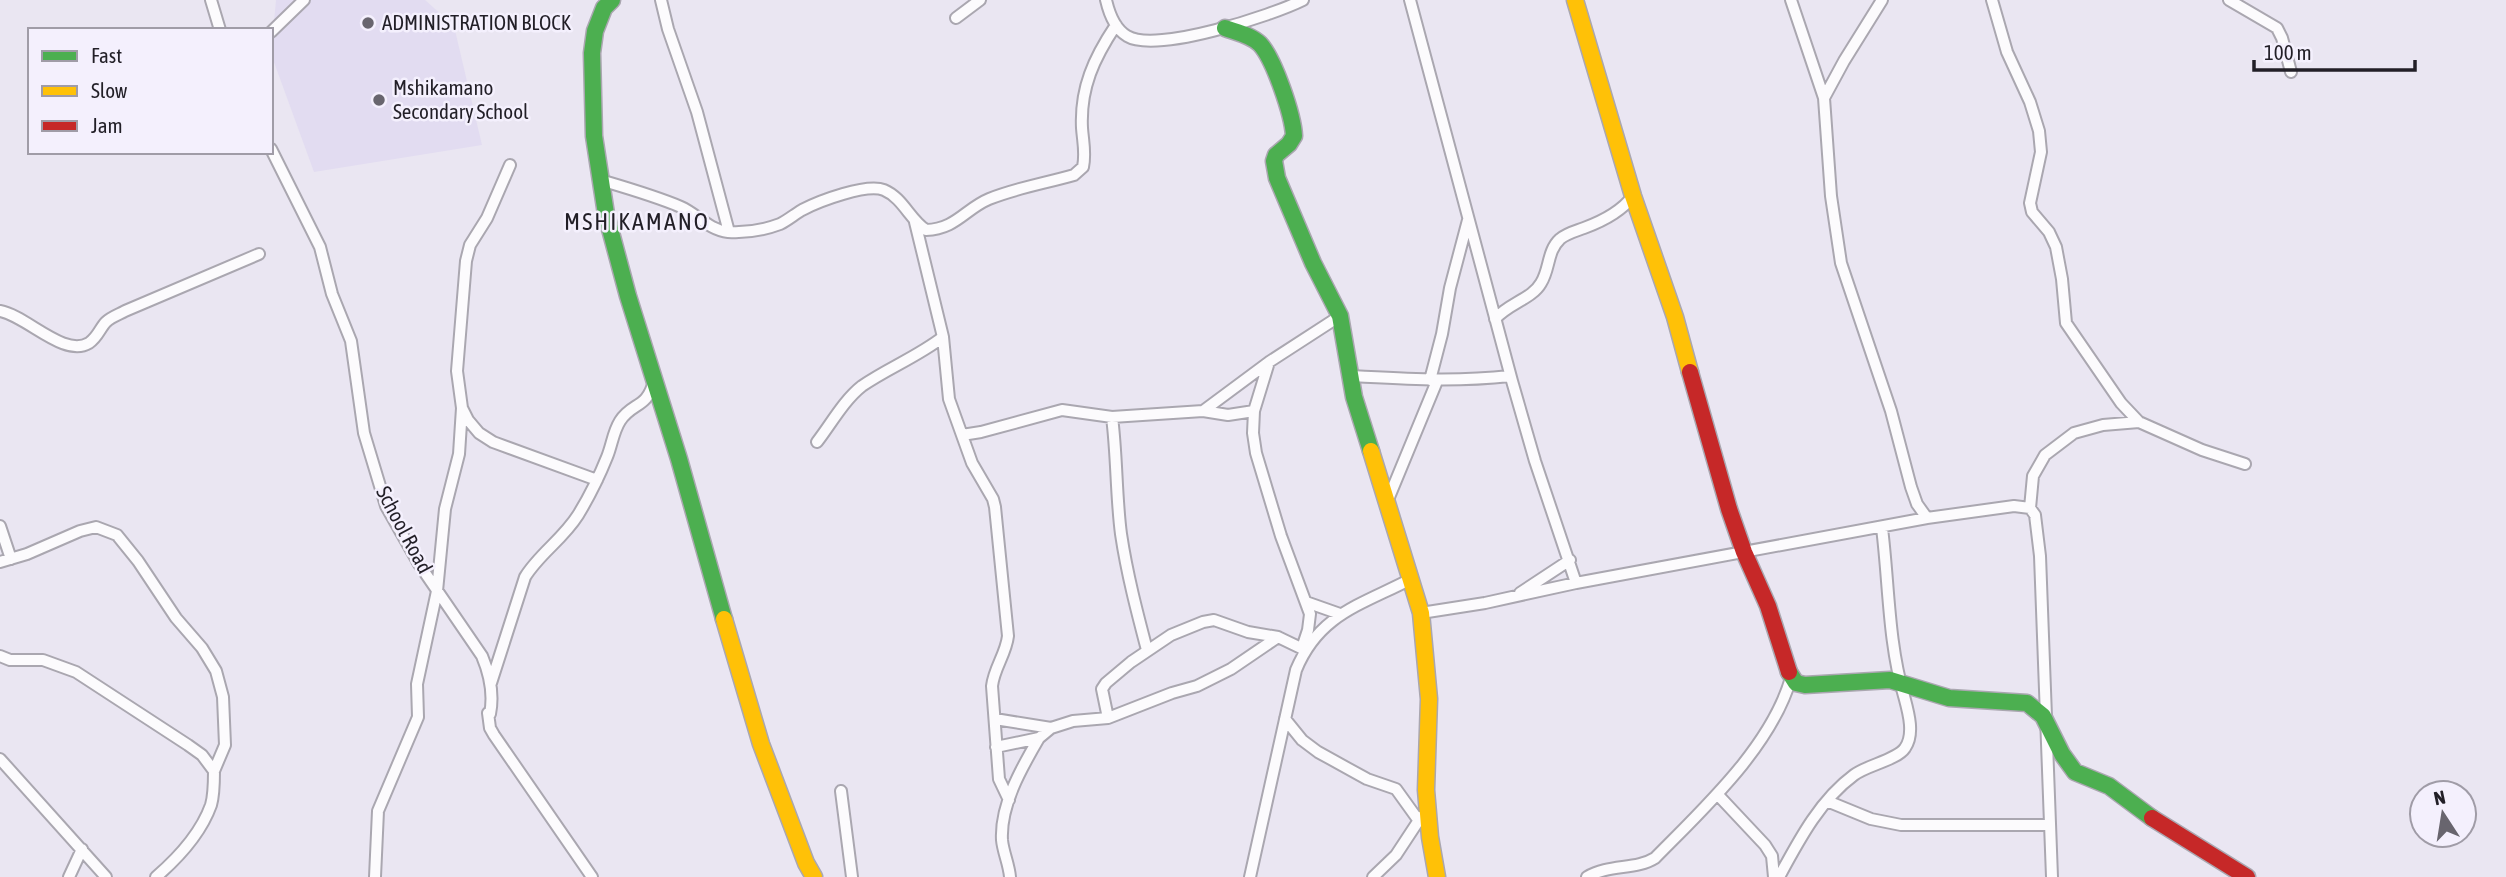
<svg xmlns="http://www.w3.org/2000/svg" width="2506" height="877" font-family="'Asap Condensed',sans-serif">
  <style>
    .built { fill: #e2dcf1 }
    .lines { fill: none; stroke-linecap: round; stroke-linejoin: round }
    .street-casing { stroke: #aaa7b0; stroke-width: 14 }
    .fast-casing { stroke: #aaa7b0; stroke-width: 19 }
    .slow-casing { stroke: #aaa7b0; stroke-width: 19 }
    .jam-casing { stroke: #aaa7b0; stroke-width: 19 }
    .street { stroke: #fcfbfd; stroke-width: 10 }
    .fast { stroke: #4caf50; stroke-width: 16 }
    .slow { stroke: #ffc107; stroke-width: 16 }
    .jam { stroke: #c62828; stroke-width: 16 }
    .poi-dot { fill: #68656e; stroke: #f4f0fd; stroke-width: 2.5 }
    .labels { text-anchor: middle; stroke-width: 5; stroke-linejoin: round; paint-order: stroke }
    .poi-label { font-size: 21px; fill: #221f27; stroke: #f4f0fd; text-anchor: start }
    .street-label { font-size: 21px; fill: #221f27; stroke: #f4f0fd }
    .quarter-label { font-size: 24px; letter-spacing: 2px; fill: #221f27; stroke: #f4f0fd }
  </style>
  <rect width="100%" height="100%" fill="#eae6f2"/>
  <!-- built -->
  <path class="built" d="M276,0H425L454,26L482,145L314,172L271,54Z"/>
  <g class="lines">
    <!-- street casing -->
    <g class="street-casing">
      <path id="street" d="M211,0L220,30
        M661,0L668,29L697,112L729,232
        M1106,0C1109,13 1115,29 1127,36C1156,54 1273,15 1303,0
        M1410,0L1512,381L1535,461L1576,583
        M1791,0L1824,98L1831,196L1841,263L1891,411L1911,487L1917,504L1927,518
        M1992,0L2007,52L2030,102L2039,131L2041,152L2030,203L2032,212L2049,232L2056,247L2062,279L2066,323L2121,403L2139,422
        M2229,0L2277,28L2282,38L2291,72
        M956,18L980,0
        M271,32L304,0
        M1824,98L1844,61L1882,0
        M271,149L320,247L332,294L351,341L364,433L386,506L419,564L482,656C490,675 494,694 490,714L488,713L490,728L494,735L592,877
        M510,165L487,218L470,245L466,261L457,371L462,408L468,420L479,433L493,442L597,480
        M600,180C627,188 655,196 681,207C697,214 709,230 728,232C744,233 764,230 780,224C788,220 795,214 802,210C819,201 867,183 884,190C903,198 910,220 926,230C956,229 965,209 989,199C1016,188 1046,183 1074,175L1083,167C1086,153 1083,142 1082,128C1080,88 1094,58 1116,25
        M915,222L943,337L949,399L972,463L993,499L995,507L1008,636C1006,654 994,668 992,686L999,779L1009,800
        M0,311C27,316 64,358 89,343C98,337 100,328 106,322C111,317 120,314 125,311L259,254
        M1495,319C1509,303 1532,299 1541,283C1550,269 1547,251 1560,239C1567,233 1576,231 1584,228C1603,221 1621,212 1633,196
        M1269,362L1254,411L1253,433L1256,453L1281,536L1310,614L1308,630L1302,648
        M1350,376C1404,379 1456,382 1510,376
        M1430,380L1442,334L1450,288L1468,220
        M1203,411L1228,415L1254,411
        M1112,417C1117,456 1116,496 1121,534C1127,574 1137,612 1147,650
        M962,435L981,432L1062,410L1112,417L1203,411L1269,362L1340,316
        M817,442C831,424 844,400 862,386C888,368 917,357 943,337
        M1387,502L1437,381
        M2030,508L2033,476L2045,455L2074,433L2103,425L2139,422L2202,450L2245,464
        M0,526L11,559
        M0,562L27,554L80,531L96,527L117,535L138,561L176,618L202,648L216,671L223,697L225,745L214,771
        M1520,593L1570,560
        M1306,602L1340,614
        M1421,613L1485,603L1576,583L1927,518L2014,506L2030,508L2035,515L2040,556L2052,877
        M0,656L10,660H43L76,672L188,745L202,755L214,771C214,782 214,795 211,805C201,833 178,858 156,877
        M491,683L525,577C539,554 563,539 578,515C589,497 599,477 607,457C612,445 613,432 620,421C632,402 647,409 654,381
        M1108,718L1102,689L1106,683L1131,662L1171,635L1203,622L1214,620L1248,632L1278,637L1305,650
        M995,719L1051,728
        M1285,719L1302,740L1318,752L1367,779L1396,789L1419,821
        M996,747L1039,738L1051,728L1073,721L1108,718L1172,693L1197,686L1231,669L1278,637
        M0,759L106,877
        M841,791L852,877
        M1718,795L1765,845L1772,856L1774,877
        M1827,801L1871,819L1901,825H2049
        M69,877L82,849
        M375,877L378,811L418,717L417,684L437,591L445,509L459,454L462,408
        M1010,877C1009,864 1003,852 1002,840C1000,805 1022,767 1039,738
        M1250,877L1296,670C1319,614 1361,605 1411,579
        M1373,877L1396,855L1421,817
        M1587,877C1609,864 1636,870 1655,858C1704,808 1771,747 1791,678
        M1779,877C1799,840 1820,800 1854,775C1867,765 1897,760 1905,748C1915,734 1908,711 1904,696C1888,641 1889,584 1882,528"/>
    </g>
    <!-- fast casing -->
    <g class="fast-casing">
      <path id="fast" d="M612,0L604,8L595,31L592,53L594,136L606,214L628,296L679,459L724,619
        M1225,28C1236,32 1251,35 1260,44C1274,59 1293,115 1294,136L1289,144L1276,155L1274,161L1277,178L1313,263L1340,316L1354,397L1371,451
        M1789,672L1796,683L1805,685L1890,680L1949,698L2027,703L2043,716L2062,754L2075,772L2109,786L2152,818"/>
    </g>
    <!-- slow casing -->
    <g class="slow-casing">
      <path id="slow" d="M1575,0L1633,196L1675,317L1690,372
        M1371,451L1421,613L1429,699L1426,790L1430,837L1437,877
        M724,619L761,744L806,863L814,877"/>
    </g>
    <!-- jam casing -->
    <g class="jam-casing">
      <path id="jam" d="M1690,372L1729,509L1744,552L1768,606L1789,672
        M2152,818L2247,877"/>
    </g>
    <!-- street -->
    <use href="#street" class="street"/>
    <!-- fast -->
    <use href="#fast" class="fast"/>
    <!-- slow -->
    <use href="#slow" class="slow"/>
    <!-- jam -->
    <use href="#jam" class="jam"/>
  </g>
  <!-- markers -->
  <g class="poi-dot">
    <circle cx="368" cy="23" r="7"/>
    <circle cx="379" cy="100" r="7"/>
  </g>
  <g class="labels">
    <!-- poi labels -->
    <g class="poi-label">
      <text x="382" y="30">ADMINISTRATION BLOCK</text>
      <text x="393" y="95">Mshikamano<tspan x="393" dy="24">Secondary School</tspan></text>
    </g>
    <!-- street labels -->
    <g class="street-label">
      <text transform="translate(404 530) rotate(62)" y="7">School Road</text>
    </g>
    <!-- quarter labels -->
    <g class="quarter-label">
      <text x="637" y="230">MSHIKAMANO</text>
    </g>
  </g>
  <!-- legend -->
  <rect x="28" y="28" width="245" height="126" fill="#f4f0fd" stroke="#a09ca7" stroke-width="2"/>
  <rect x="42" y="51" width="35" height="10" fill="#4caf50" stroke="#a09ca7" stroke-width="2"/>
  <text x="91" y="63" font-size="21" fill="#221f27">Fast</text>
  <rect x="42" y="86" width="35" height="10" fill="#ffc107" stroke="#a09ca7" stroke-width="2"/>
  <text x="91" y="98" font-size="21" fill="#221f27">Slow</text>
  <rect x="42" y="121" width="35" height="10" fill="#c62828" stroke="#a09ca7" stroke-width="2"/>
  <text x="91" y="133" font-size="21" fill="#221f27">Jam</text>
  <!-- north arrow -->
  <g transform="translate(2443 814) rotate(348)"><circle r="33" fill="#f4f0fd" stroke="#a09ca7" stroke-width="2"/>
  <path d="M0-5L12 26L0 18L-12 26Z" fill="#68656e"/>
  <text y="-10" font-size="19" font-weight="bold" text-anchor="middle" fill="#221f27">N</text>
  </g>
  <!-- scale -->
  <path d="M2254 60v10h161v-10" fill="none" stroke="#221f27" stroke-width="3.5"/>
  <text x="2264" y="60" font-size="21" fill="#221f27" stroke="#f4f0fd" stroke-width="5" paint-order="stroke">100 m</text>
</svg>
